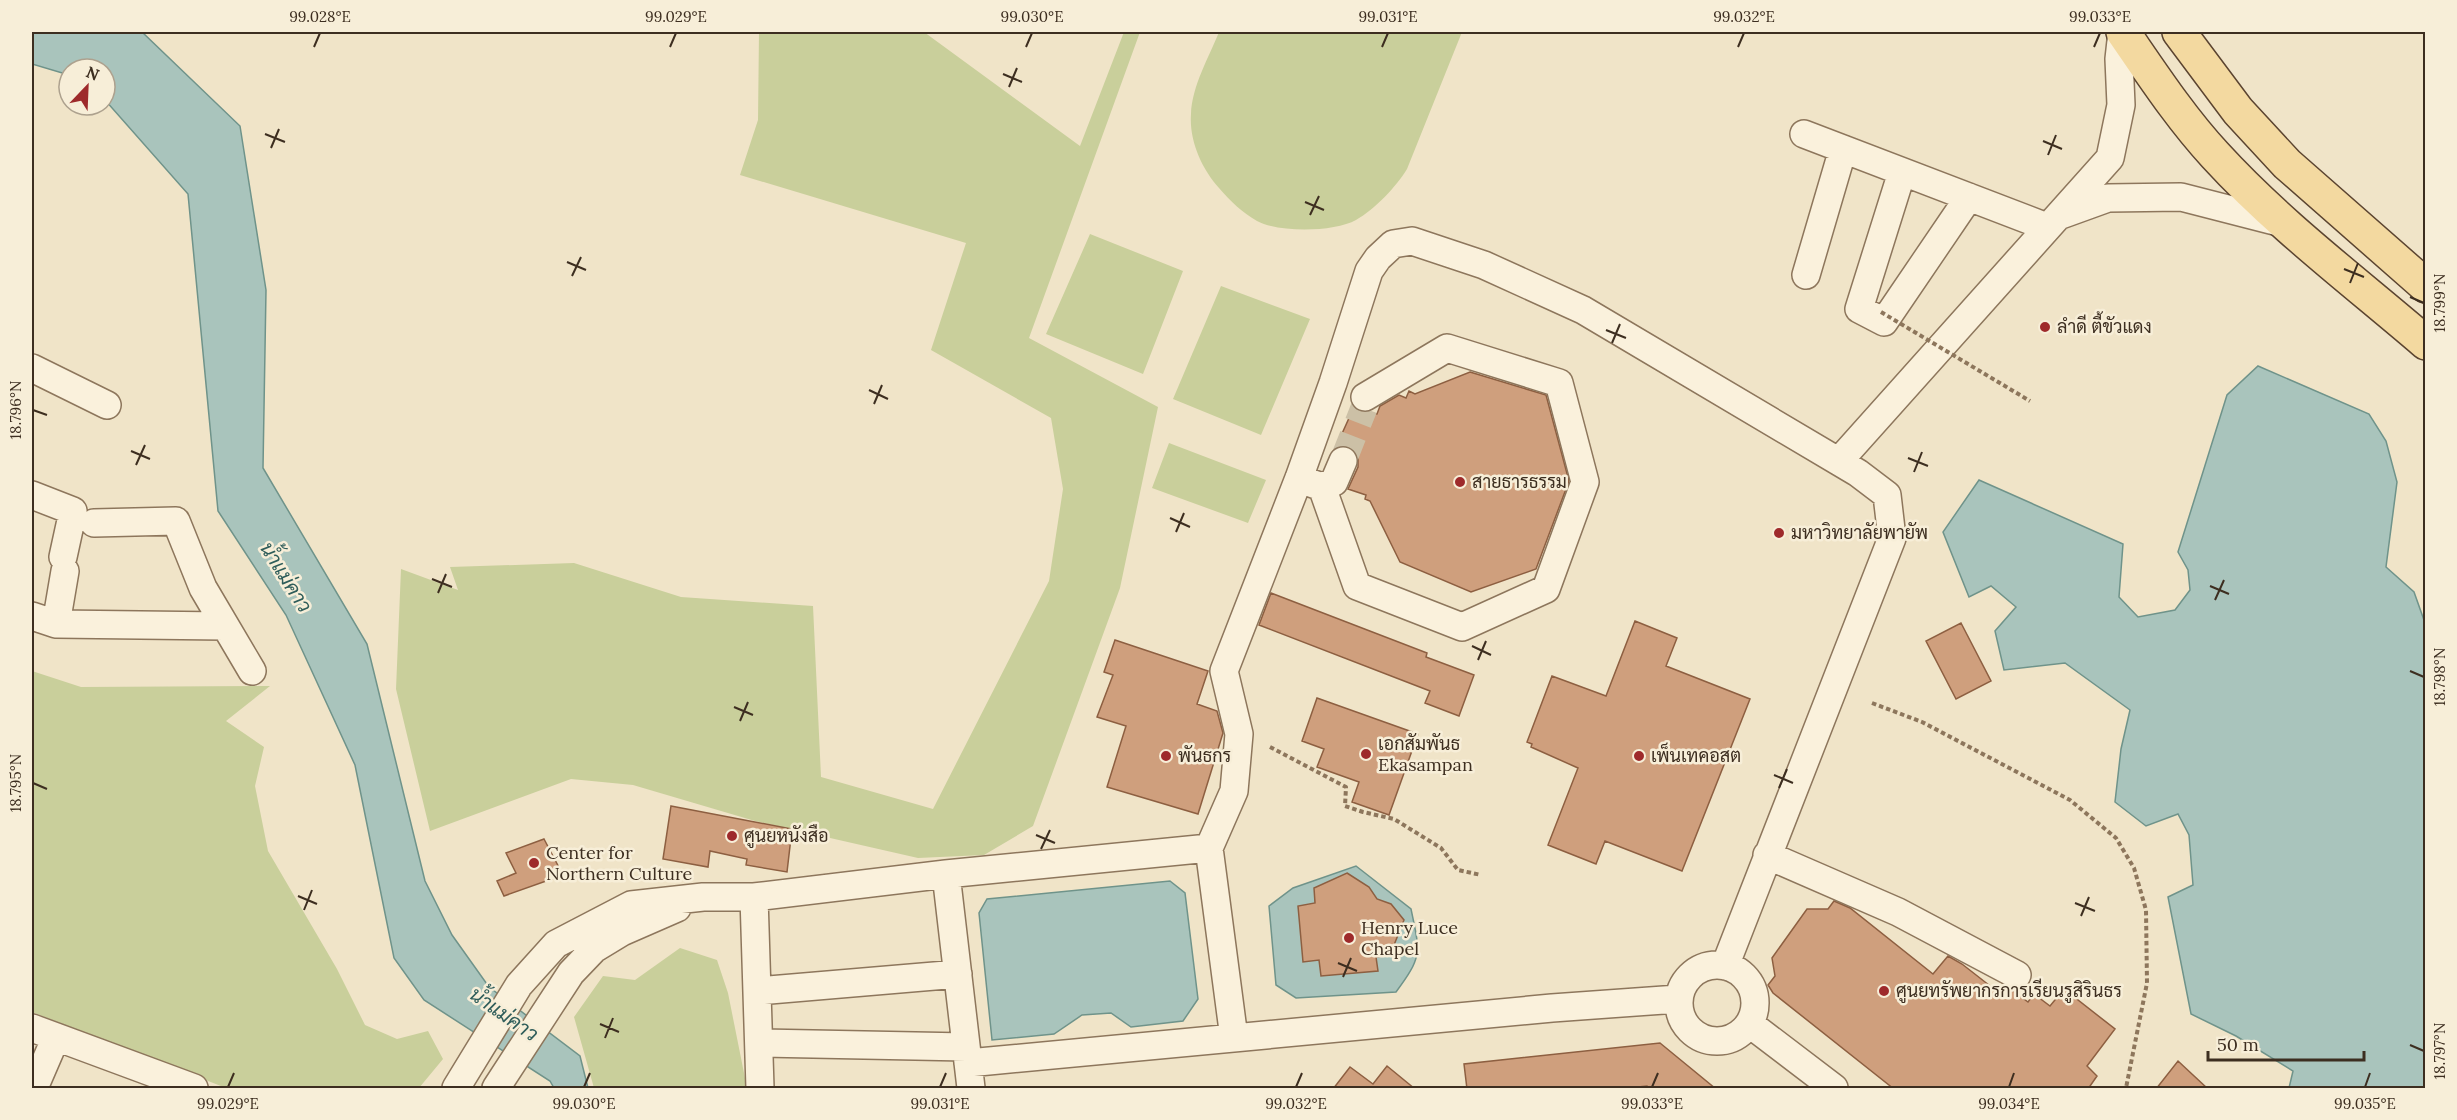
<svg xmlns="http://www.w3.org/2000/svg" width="2457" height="1120" font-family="Lora,Sarabun,serif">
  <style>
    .green { fill: #c9cf9b }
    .water { fill: #a9c4bc; stroke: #6f938a; stroke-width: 1.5 }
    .building { fill: #cf9f7d; stroke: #8d5f41; stroke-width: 1.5 }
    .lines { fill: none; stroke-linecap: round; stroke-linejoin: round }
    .minor-tunnel { stroke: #ccc0a6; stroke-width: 27; stroke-dasharray: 27 14; stroke-linecap: butt }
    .minor-casing { stroke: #8d765c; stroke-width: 30 }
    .major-casing { stroke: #5b4430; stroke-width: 36 }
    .path { stroke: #8d765c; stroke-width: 4; stroke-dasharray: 4.5 3; stroke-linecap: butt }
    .minor { stroke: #faf1dc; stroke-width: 27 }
    .major { stroke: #f3d9a0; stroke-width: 33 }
    .path-bridge { stroke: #8d765c; stroke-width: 4; stroke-dasharray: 4.5 3; stroke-linecap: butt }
    .ticks { fill: none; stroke: #3d2e20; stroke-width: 2 }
    .poi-dot { fill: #9e2a2b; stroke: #f7eed8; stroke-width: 2 }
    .labels { text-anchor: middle; stroke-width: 5; stroke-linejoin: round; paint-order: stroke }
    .poi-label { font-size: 18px; fill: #3d2e20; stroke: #f7eed8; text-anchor: start }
    .water-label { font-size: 20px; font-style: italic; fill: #2f5d5a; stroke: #f7eed8 }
    .neatline { fill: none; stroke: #3d2e20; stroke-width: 2 }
    .ticks-label { font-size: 15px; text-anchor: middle; fill: #3d2e20 }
  </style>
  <rect width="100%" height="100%" fill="#f0e4c8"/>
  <!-- green -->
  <path class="green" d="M759,32H924L1080,146L1124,32H1140L1029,338L1158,407L1120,588L1033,826L984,855L918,858L755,821L633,785L571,779L430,831L396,689L401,569L458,590L450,567L574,563L681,597L813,606L821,777L933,809L1049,581L1063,489L1051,418L931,350L966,243L740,175L758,120Z
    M1219,32H1462L1407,169C1396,187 1375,209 1356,220C1335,232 1279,233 1257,221C1243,213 1230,201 1219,188C1202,169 1189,141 1191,114C1192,86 1209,57 1219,32Z
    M1090,234L1183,271L1143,374L1046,334Z
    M1221,286L1310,319L1261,435L1173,399Z
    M1169,443L1266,480L1248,523L1152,488Z
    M32,671L81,687L270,686L226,721L264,747L255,786L268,851L337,969L365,1025L397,1039L428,1031L443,1059L419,1088H226L32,1012Z
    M680,948L717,960L728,993L747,1088H594L574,1017L603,976L635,980Z"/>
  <!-- water -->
  <path class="water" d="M32,32H142L240,126L266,290L263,468L367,644L425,881L452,935L489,987L580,1056L588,1088H554L550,1081L424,1000L394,958L355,765L286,615L218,511L188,194L105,100V69H69V75L32,64Z
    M2258,366L2369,414L2386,441L2397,482L2386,567L2414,592L2425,623V1088H2289L2293,1071L2236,1036L2191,1014L2168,897L2193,885L2189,835L2178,814L2146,826L2115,802L2121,749L2130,710L2065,663L2004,670L1995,631L2016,607L1991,586L1969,597L1943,532L1979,480L2123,544L2119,597L2138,617L2175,610L2190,590L2188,570L2178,552L2227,395Z
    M1356,866L1411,909C1420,952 1423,956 1396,992L1296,998L1276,985L1269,906L1293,888Z
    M1170,881L1185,893L1198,999L1183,1021L1131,1027L1111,1013L1082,1015L1054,1034L992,1040L979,913L987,899Z"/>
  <!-- building -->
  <path class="building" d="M1470,372L1546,395L1569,481L1536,569L1471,592L1400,562L1370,501L1365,499L1366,495L1348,489L1358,467V459L1356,452L1349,446L1336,447L1354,407L1358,411L1377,414L1380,406L1399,395L1406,398L1409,391L1415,394Z
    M1271,593L1427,653L1426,657L1474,675L1459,716L1425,703L1430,691L1259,625Z
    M1635,621L1677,638L1666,666L1750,699L1682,871L1605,841L1596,864L1548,845L1578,768L1531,747L1532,744L1527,742L1552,676L1606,696Z
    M1961,623L1991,681L1956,699L1926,641Z
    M1115,640L1208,671L1197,704L1217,711L1223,733L1198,814L1107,787L1126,726L1097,717L1113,675L1104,672Z
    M1317,698L1418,734L1389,815L1352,802L1359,782L1317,767L1324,749L1302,741Z
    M671,806L792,829L787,872L746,865L747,859L710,851L708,867L663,859Z
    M544,839L563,875L504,896L497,881L516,873L506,853Z
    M1347,873L1369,887L1377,899L1391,904L1404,920L1390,955L1376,957L1378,971L1321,976L1319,960L1303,962L1298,906L1315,903L1314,888Z
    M1834,901L1850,908L1933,974L1948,956L1962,964L2003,996L2009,988L2028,1002L2034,994L2050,1006L2064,989L2115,1029L2087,1066L2097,1076L2088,1089H1894L1773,993L1768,985L1775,976L1772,958L1807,909H1828Z
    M1660,1043L1716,1089H1650L1647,1086L1619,1089H1467L1464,1064Z
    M2178,1061L2208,1089H2156Z
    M1387,1066L1415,1089H1333L1350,1067L1373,1084Z"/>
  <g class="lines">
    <!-- minor-tunnel -->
    <path class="minor-tunnel" d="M1343,461L1364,408"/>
    <!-- minor casing -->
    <g class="minor-casing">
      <path id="minor" d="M1804,134L2047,227
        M1902,172L1859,309L1884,322L1969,197
        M2061,215L2108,198L2181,197L2286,224
        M1806,275L1843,149
        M32,368L107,405
        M1839,461L2110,158L2121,105L2119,59L2122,32
        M1305,481L1322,487L1334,482L1343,461
        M1322,487L1357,586L1462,627L1546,589L1585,482L1559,383L1447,348L1365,397
        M32,495L73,511L63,557
        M94,523L176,521L203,588L252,671
        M32,616L56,624L224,626
        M56,624L65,571
        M1767,855L1898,912L2017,975
        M946,874L971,1088
        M754,897L760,1088
        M1679 1003a38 38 0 1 1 76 0a38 38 0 1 1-76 0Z
        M757,991L958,974
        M1750,1024L1834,1088
        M32,1028L194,1088
        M1234,1038L1209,848L1234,791L1239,734L1224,671L1299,478L1333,383L1369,271L1378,258L1393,244L1412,241L1484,265L1583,310L1858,473L1887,495L1892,538L1725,966
        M759,1043L966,1047
        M968,1063L1552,1008L1678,999
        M34,1088L56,1037
        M456,1088L519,985L556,944L631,905L703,897H754L946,874L1209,848
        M496,1088L571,973L594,949L622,932L677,908"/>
    </g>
    <!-- major casing -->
    <g class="major-casing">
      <path id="major" d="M2123,32C2152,74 2180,117 2215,155C2278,224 2355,282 2426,343
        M2179,32L2238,111L2287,164L2426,286"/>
    </g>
    <!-- path -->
    <path class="path" d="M1872,703L1922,722L2070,800L2116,838L2134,868L2146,910L2147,983L2126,1088
      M1270,747L1346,787L1345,806L1363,812L1394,819L1441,848L1458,870L1481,875"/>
    <!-- minor -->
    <use href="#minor" class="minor"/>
    <!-- major -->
    <use href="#major" class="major"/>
    <!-- path-bridge -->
    <path class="path-bridge" d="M1881,312L2030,401"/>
  </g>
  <!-- ticks -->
  <path class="ticks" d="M314,47L320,33M670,47L676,33M1026,47L1032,33M1382,47L1388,33M1738,47L1744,33M2094,47L2100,33M1003,74L1022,82M1009,87L1017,68M265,134L285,142M2043,141L2062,149M271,148L279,129M2048,155L2056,135M1305,202L1324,210M1310,215L1319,196M567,262L586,270M2344,269L2364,277M572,276L581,257M2350,283L2358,263M2410,297L2424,303M1606,330L1626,338M1612,343L1620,324M869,390L888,399M874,404L882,385M33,410L47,415M131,451L150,459M1908,458L1928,466M136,465L145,445M1914,472L1922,452M1170,518L1190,527M1176,532L1184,513M432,579L452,587M2210,586L2229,594M438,593L446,574M2215,600L2224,580M1472,646L1491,655M1478,660L1486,641M2410,671L2424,677M734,707L753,715M740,721L748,702M1774,775L1793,783M33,783L47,789M1779,788L1787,769M1036,835L1055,843M1041,849L1050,830M298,896L317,904M2075,903L2095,911M304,910L312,890M2081,916L2089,897M1338,963L1357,971M1343,977L1351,958M600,1024L619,1032M605,1038L613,1018M2410,1045L2424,1051M228,1087L234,1073M584,1087L590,1073M940,1087L946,1073M1296,1087L1302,1073M1652,1087L1658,1073M2009,1087L2014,1073M2365,1087L2370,1073"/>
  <!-- markers -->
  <g class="poi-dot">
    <circle cx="2045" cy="327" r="6"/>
    <circle cx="1460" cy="482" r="6"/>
    <circle cx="1779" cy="533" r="6"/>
    <circle cx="1366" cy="754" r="6"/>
    <circle cx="1166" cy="756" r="6"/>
    <circle cx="1639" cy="756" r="6"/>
    <circle cx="732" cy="836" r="6"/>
    <circle cx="534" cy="863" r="6"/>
    <circle cx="1349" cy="938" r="6"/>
    <circle cx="1884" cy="991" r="6"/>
  </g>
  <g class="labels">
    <!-- poi labels -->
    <g class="poi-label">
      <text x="2057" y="333">ลำดี ตี้ขัวแดง</text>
      <text x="1472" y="488">สายธารธรรม</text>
      <text x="1791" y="539">มหาวิทยาลัยพายัพ</text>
      <text x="1378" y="750">เอกสัมพันธ<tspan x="1378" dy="21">Ekasampan</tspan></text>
      <text x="1178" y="762">พันธกร</text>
      <text x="1651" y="762">เพ็นเทคอสต</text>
      <text x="744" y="842">ศูนยหนังสือ</text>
      <text x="546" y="859">Center for<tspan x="546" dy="21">Northern Culture</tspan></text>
      <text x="1361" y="934">Henry Luce<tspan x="1361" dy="21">Chapel</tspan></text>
      <text x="1896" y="997">ศูนยทรัพยากรการเรียนรูสิรินธร</text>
    </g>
    <!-- water labels -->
    <g class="water-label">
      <text transform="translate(286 577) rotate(58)" y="7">น้ำแม่คาว</text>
      <text transform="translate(504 1014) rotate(35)" y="7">น้ำแม่คาว</text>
    </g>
  </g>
  <!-- border -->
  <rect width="2457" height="1120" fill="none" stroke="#f7eed8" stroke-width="66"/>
  <!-- north arrow -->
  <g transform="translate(87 87) rotate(23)"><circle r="28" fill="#f7eed8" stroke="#ada18e" stroke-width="1.5"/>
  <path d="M0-4.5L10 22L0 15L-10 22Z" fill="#9e2a2b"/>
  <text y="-9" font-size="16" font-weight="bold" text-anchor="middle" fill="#3d2e20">N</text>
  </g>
  <!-- scale -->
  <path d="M2208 1051v9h156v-9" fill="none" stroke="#3d2e20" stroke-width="3"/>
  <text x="2217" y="1051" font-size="18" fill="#3d2e20" stroke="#f7eed8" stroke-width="4.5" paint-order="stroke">50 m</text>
  <rect x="33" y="33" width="2391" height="1054" class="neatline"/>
  <g class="ticks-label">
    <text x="320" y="22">99.028°E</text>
    <text x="676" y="22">99.029°E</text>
    <text x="1032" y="22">99.030°E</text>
    <text x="1388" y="22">99.031°E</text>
    <text x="1744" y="22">99.032°E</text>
    <text x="2100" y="22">99.033°E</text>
    <text transform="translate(2440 303) rotate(-90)" y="5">18.799°N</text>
    <text transform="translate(16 410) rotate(-90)" y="5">18.796°N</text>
    <text transform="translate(2440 677) rotate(-90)" y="5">18.798°N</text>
    <text transform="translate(16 783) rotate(-90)" y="5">18.795°N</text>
    <text transform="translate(2440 1051) rotate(-90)" y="5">18.797°N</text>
    <text x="228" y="1109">99.029°E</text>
    <text x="584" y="1109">99.030°E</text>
    <text x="940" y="1109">99.031°E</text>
    <text x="1296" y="1109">99.032°E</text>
    <text x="1652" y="1109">99.033°E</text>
    <text x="2009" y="1109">99.034°E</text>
    <text x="2365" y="1109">99.035°E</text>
  </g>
</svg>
